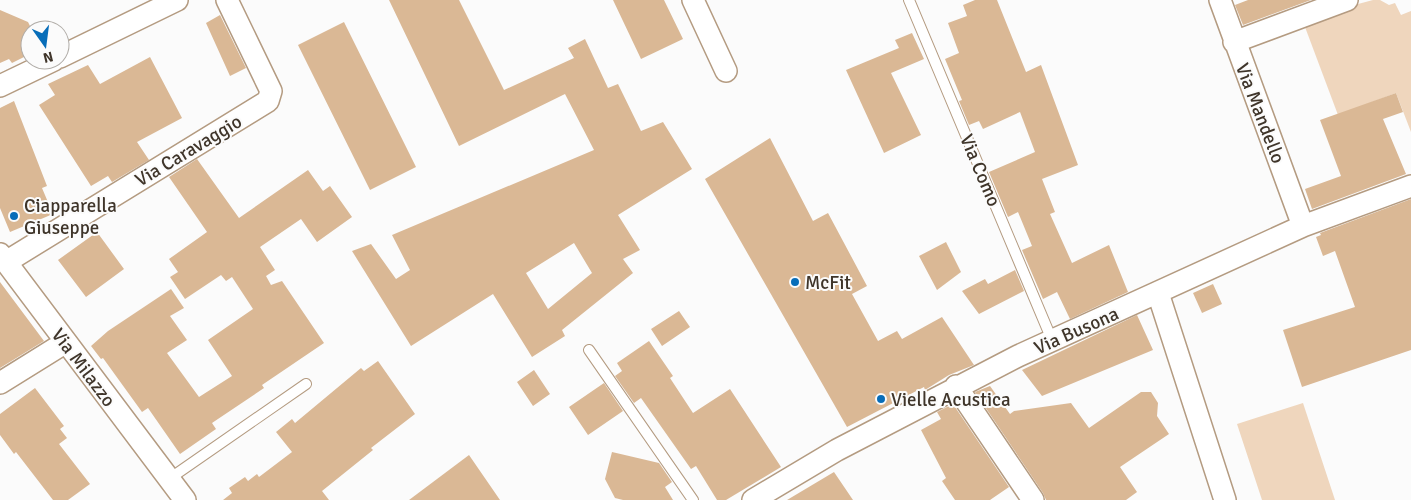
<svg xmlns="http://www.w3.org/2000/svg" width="1411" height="500" font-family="Signika,sans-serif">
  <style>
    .green { fill: #efd6bd }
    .building { fill: #dab895; fill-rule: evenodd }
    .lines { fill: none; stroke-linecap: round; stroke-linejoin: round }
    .lane-casing { stroke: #b49b81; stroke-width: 12 }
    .street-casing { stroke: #b49b81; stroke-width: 24 }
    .lane { stroke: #fff; stroke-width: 10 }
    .street { stroke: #fff; stroke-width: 21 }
    .poi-dot { fill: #076db9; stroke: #fbfbfb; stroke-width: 2 }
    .labels { text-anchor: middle; stroke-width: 4; stroke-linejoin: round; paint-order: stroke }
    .street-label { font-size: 19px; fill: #3f352a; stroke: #fbfbfb }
    .poi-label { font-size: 19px; fill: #3f352a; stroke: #fbfbfb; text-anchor: start }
  </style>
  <rect width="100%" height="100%" fill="#fbfbfb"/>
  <!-- green -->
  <path class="green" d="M1373,0H1380L1389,5L1395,3L1401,15L1411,11V132L1396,93L1338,115L1302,19Z
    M1303,403L1335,500H1262L1237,424Z"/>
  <!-- building -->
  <path class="building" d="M389,0H459L504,90L574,58L568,48L585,39L608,88L618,84L641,131L663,122L692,169L618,215L640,250L623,259L633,273L562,330L565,336L532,357L493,294L411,346L352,251L371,244L396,279L410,270L392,235L594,150L565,94L459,146ZM574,243L592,273L548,309L526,273Z
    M613,0H664L683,39L641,59Z
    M975,0H997L1026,72L1041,65L1078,165L1042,179L1055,212L1050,214L1072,263L1109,245L1128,292L1070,319L1057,292L1043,299L1022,250L1032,246L1018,212L1008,217L989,172L1035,152L1020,112L983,129L979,121L969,125L959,101L962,100L945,59L959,53L948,23L967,16L963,5Z
    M1248,0H1311L1243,25L1235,5Z
    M0,10L28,22L32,30H30V54L12,63L9,59L0,63Z
    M220,15L246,68L230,76L206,23Z
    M344,22L416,167L370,190L298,45Z
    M912,33L924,59L891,73L921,135L884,153L846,70L899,48L895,40Z
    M150,57L182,118L137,142L149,160L112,182L108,176L91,186L39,105L55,95L48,84L88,65L100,84Z
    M1396,93L1403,112L1383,119L1406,174L1312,209L1305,189L1341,176L1320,120Z
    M14,101L47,186L42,188L53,214L10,232L0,208V108Z
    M770,138L813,221L828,213L867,286L852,294L878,341L897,331L902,339L942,317L974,365L949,375L925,390L924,387L847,427L705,179Z
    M197,159L239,218L308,170L323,191L330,186L352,217L317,242L301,219L260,247L275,270L266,276L271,285L282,281L324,343L262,385L264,388L212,423L216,429L180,454L148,408L142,412L103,358L101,359L91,346L108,331L171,289L184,308L170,316L187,340L167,353L199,397L232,376L208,340L253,309L232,277L226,281L221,275L185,299L170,277L178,272L169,259L207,232L169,177Z
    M1411,199V350L1302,387L1283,330L1355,307L1335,251L1323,256L1316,237L1321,235L1320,233Z
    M97,232L124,269L86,297L58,260Z
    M946,242L961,272L937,290L919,256Z
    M1015,270L1024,291L979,314L962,291L985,279L988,284Z
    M0,282L44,341L0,368Z
    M1213,284L1222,304L1202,313L1193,293Z
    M679,311L690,327L662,346L651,329Z
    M1137,315L1153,350L1042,396L1022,370Z
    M649,341L673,376L670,378L693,413L730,389L781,467L726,500H717L696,466L691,469L641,398L634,403L615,376L622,371L617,363Z
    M378,361L415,414L371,448L373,450L322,491L329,500H223L232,493L229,488L245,477L248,481L257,474L259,477L292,452L276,432L292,419L295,423L361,368L364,371Z
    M534,370L550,394L533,406L517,382Z
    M604,383L623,411L588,435L569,407Z
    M990,386L1010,414L1014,411L1071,403L1089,428L1141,392H1151L1158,403L1157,416L1169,434L1120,467L1137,492L1126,500H1046L1043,493L975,392Z
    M35,388L64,426L60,429L67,438L59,444L90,484L68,500H53L16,452L14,454L0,435V414Z
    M953,404L1009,487L990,500H955L942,481L946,478L921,430L941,419L937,412Z
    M612,452L659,463L672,482L665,487L673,500H623L615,498L605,479Z
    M469,455L500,500H409Z
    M834,472L853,500H787Z"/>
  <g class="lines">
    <!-- lane casing -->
    <g class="lane-casing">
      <path id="lane" d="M909,0L1052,340
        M589,350L693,500
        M169,479L306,384"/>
    </g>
    <!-- street casing -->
    <g class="street-casing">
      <path id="street" d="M693,0L726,71
        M1220,0L1303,226
        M1234,42L1347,0
        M60,57L177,0
        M0,86L54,60
        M0,254L185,500
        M6,262L268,101L271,91L227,0
        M1158,293L1225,500
        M0,383L66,342
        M956,386L1033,500
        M753,500L837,450L1018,356L1303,226L1411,186"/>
    </g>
    <!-- lane -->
    <use href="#lane" class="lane"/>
    <!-- street -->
    <use href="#street" class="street"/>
  </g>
  <!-- markers -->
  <g class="poi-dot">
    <circle cx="14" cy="216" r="5"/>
    <circle cx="795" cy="282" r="5"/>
    <circle cx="881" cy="399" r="5"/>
  </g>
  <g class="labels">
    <!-- street labels -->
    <g class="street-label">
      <text transform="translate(1261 113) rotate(69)" y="7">Via Mandello</text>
      <text transform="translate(188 150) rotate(-31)" y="7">Via Caravaggio</text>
      <text transform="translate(981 170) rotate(67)" y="7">Via Como</text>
      <text transform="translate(1076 330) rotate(-24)" y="7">Via Busona</text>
      <text transform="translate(84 367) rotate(53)" y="7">Via Milazzo</text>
    </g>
    <!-- poi labels -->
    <g class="poi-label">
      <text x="24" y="212">Ciapparella<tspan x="24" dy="22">Giuseppe</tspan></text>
      <text x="805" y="289">McFit</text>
      <text x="891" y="406">Vielle Acustica</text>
    </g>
  </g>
  <!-- north arrow -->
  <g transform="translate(45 45) rotate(166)"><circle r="24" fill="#fbfbfb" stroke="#b0aca7"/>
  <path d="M0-4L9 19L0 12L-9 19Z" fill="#076db9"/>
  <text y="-8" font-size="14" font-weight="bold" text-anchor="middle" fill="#3f352a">N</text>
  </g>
</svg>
